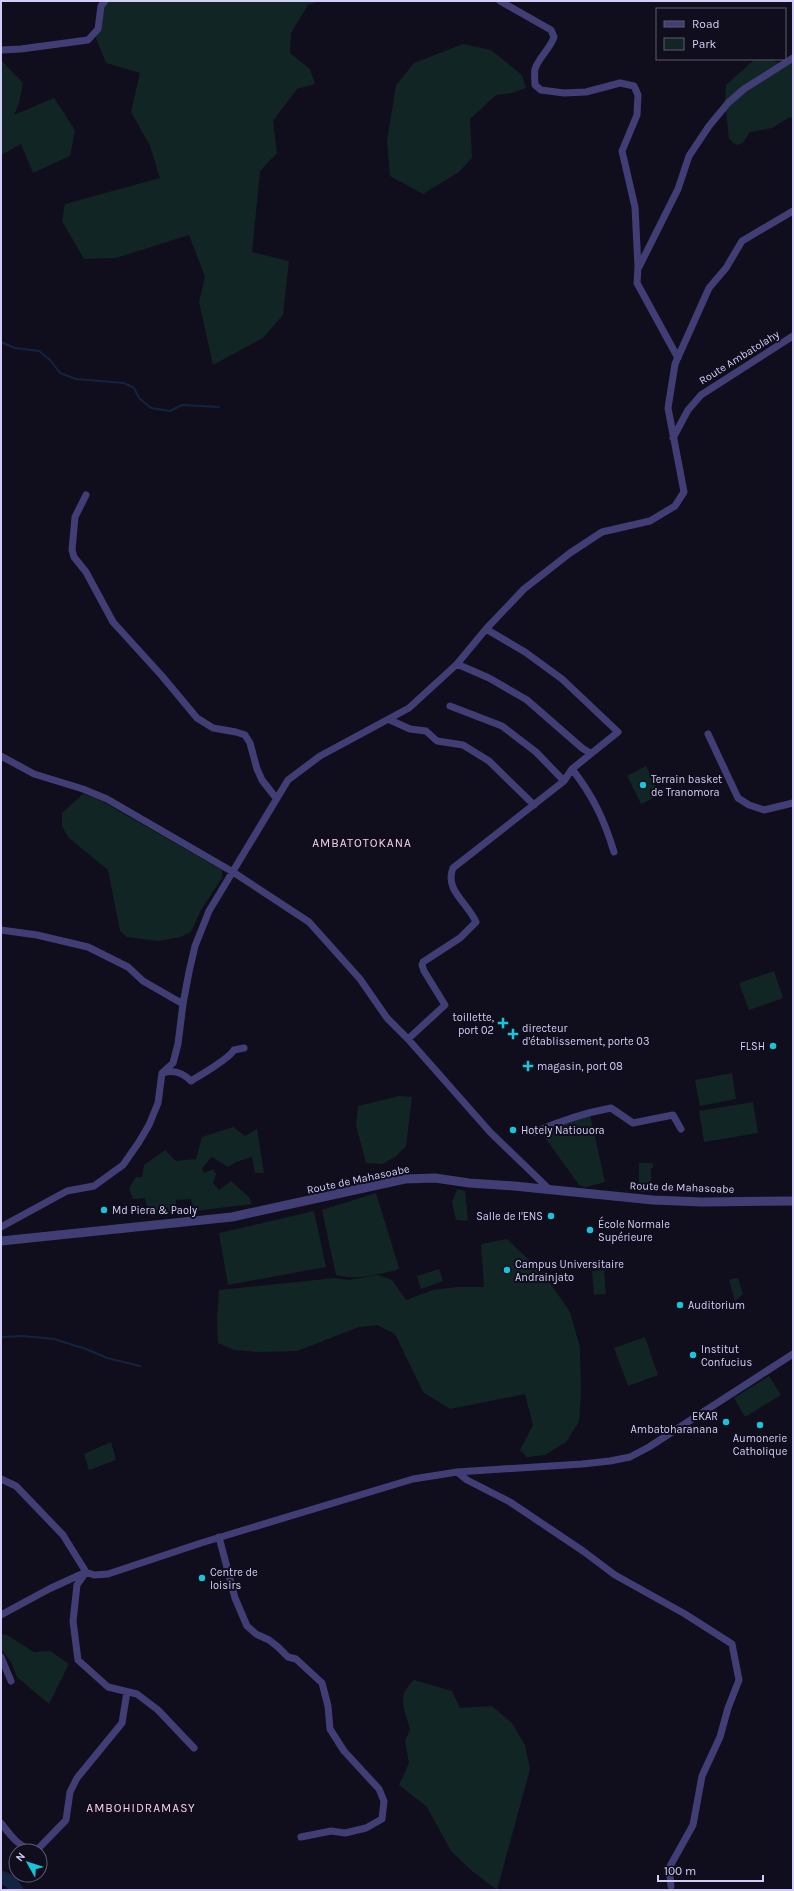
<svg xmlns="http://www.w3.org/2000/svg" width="794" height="1891" font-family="Karla,sans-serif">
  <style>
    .green { fill: #112524 }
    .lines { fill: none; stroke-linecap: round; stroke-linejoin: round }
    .stream { stroke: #132440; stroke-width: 2 }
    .river { stroke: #132440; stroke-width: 13 }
    .minor { stroke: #403e75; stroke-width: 7 }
    .tertiary { stroke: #403e75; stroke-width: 9 }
    .poi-dot { fill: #19c4da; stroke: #100e1c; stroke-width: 1.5 }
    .labels { text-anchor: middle; stroke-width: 4; stroke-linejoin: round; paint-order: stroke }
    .street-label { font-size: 11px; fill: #d3cef9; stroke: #100e1c }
    .poi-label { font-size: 11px; fill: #d3cef9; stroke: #100e1c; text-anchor: start }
    .neighbourhood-label { font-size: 12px; letter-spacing: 1px; fill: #f9d0ea; stroke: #100e1c }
  </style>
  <rect width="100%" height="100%" fill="#100e1c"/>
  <!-- green -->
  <path class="green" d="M105,1H320L308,5L291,33L290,53L310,69L315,84L297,89L273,121L277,153L260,171L252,252L289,261L283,315L263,338L213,365L199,302L205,277L189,235L116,258L84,259L62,221L65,204L160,178L150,146L131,112L140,73L106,63L94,33Z
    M463,44L491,50L522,75L526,88L512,93L496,95L470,119L472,158L459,172L423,194L390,176L387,141L396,85L414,63Z
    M755,59H770L785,66L793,62V118L790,117L772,128L750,132L743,143L736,145L729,139L725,101L726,85Z
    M1,60L23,83L19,103L14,115L54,98L75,130L70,156L33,173L21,144L1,155Z
    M646,766L660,795L641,804L627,776Z
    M83,794L98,799L222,870V878L201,910L191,932L180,937L159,941L127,937L120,931L108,870L69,838L62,827V813Z
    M774,971L783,998L749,1010L739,983Z
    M732,1073L736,1099L700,1106L695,1080Z
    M399,1096L412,1097L406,1146L395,1157L382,1164L366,1163L356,1125L358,1106Z
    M753,1102L758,1133L704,1142L699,1111Z
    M590,1114L605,1182L583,1188H582L584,1187L579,1185L541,1132Z
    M233,1127L245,1136L257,1129L264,1173H255L252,1157L236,1162L228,1167L212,1157L202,1168L204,1173L213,1169L216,1174L213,1183L219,1190L231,1181L249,1197L252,1204L195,1211L191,1199L176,1200V1211L149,1215L145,1198L133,1199L129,1188L136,1177H142L144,1165L165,1150L176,1161L196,1159L202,1137Z
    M639,1163H653V1168H651V1192H639Z
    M457,1189L465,1191L468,1221L456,1220L452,1202Z
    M376,1193L399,1268L397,1270C378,1274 356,1281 336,1275L322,1210Z
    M314,1211L326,1267L228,1285L219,1233Z
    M507,1239L543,1273L570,1312L580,1348L581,1392L579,1422L566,1442L545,1455L527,1457L520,1450L533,1425L525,1394L450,1409L423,1392L395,1334L377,1325L359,1327L297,1351L260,1352L234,1350L218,1343L217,1318L219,1290L335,1278L349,1280L378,1275L392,1280L406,1300L433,1290L457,1287H484L481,1244Z
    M439,1269L443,1281L421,1289L417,1276Z
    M604,1270L606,1294L594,1295L592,1271Z
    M735,1278H738L743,1294L735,1301L729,1280Z
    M645,1337L658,1375L628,1386L614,1348Z
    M769,1376L781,1395L745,1417L734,1398Z
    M111,1442L116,1460L89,1470L84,1454Z
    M1,1634L7,1635L34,1652L50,1651L69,1664L49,1704L17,1677L11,1662L1,1649Z
    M414,1680L452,1691L460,1708L492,1706L512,1723L525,1745L530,1769L497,1890L472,1871L451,1851L427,1807L399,1785L409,1763L405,1741L410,1729C404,1708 396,1696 414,1680Z"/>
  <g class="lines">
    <!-- stream -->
    <path class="stream" d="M1,342L15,348L39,351L50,360L60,373L76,379L124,383L134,388L139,398L151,408L170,411L182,405L219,407
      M1,1337L23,1336L54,1339L86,1349L107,1358L140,1366"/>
    <!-- river -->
    <path class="river" d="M1,1877L10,1881L17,1890"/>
    <!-- minor -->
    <path class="minor" d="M500,1L551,30L554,37C550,49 539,57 535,69C534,74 535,80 535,85L541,90L564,93L586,92L620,83L634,86L638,95L637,115L622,151L635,207L638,267L637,283L678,358
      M1,50L21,49L88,40L98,29L101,6L105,1
      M639,267L678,189L689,156L709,126L728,103L744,89L793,58
      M673,438L688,410L701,395L793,336
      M86,495L75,517L72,550L74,557L86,572L113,622L162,676L197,718L213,728L236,732L245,735L250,743L257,769L262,780L276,798
      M457,664L489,678L527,700L582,748L590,753
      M450,706L502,726L536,752L564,781
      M390,720L410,729L426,731L437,741L463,745L489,761L534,805
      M708,734L738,798L749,805L764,810L793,803
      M1,756L34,774L83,789L107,799L233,872L309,922L360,979L387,1018L408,1039L490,1132L550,1190
      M572,769C593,796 604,819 614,852
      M1,930L37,935L88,947L128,967L143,981L183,1004
      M408,1039L445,1005L424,971L422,965L423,962L460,938L476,922C468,903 444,890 453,868L564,781L572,769L618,732L562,679L525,652L486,629
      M163,1073C174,1069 183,1073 191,1081C202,1074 229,1059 234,1050L244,1048
      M535,1132C560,1121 584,1113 611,1108L633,1123L673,1115L681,1129
      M1,1227L67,1191L94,1186L123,1165L139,1142L149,1125L158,1103L162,1073L173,1063L178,1044L183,1004L189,972L195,946L209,911L288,780L320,756L409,708L457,664L486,629L524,589L570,553L602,532L650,521L675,506L684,492L668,408L675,364L709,288L726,268L742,241L793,211
      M457,1472L467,1480L510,1502L583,1551L615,1575L685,1614L732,1644L739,1680L728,1708L720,1737L702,1776L693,1825L669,1868L671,1886
      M1,1479L16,1486L63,1535L86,1572L77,1585L73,1621L78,1660L108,1687L137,1694L158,1710L194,1748
      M219,1537L235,1598L247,1626L256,1634L269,1640L278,1647L288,1657L296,1659L322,1683L328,1706L330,1729L344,1751L379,1789L384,1801L382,1819L366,1828L345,1833L331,1831L301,1837
      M1,1615L49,1589L86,1572L94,1575L108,1574L201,1543L413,1479L457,1472L582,1464L610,1461L630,1457L649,1447L793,1354
      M1,1657L11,1681
      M1,1823C10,1835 20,1849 36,1851L66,1820L70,1792L77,1778L122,1723L127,1692"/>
    <!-- tertiary -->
    <path class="tertiary" d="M1,1241L232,1217L405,1179L435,1178L469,1183L514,1186L653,1200L702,1202L793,1201"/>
  </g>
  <!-- markers -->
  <g class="poi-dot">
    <circle cx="643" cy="785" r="4"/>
    <path d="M501 1017h4v4h4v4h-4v4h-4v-4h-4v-4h4z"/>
    <path d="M511 1028h4v4h4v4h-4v4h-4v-4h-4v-4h4z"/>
    <circle cx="773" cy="1046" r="4"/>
    <path d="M526 1060h4v4h4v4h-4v4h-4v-4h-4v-4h4z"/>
    <circle cx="513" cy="1130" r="4"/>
    <circle cx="104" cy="1210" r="4"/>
    <circle cx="551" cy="1216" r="4"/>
    <circle cx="590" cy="1230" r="4"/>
    <circle cx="507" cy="1270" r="4"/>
    <circle cx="680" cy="1305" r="4"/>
    <circle cx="693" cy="1355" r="4"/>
    <circle cx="726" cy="1422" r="4"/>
    <circle cx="760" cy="1425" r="4"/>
    <circle cx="202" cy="1578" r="4"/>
  </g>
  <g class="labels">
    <!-- street labels -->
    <g class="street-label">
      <text transform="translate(739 357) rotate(-32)" y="4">Route Ambatolahy</text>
      <text transform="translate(358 1179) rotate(-12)" y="4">Route de Mahasoabe</text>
      <text transform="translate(682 1187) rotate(2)" y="4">Route de Mahasoabe</text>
    </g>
    <!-- poi labels -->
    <g class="poi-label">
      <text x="651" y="783">Terrain basket<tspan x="651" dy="13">de Tranomora</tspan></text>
      <text x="494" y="1021" text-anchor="end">toillette,<tspan x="494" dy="13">port 02</tspan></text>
      <text x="522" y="1032">directeur<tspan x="522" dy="13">d'établissement, porte 03</tspan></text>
      <text x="765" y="1050" text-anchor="end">FLSH</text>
      <text x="537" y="1070">magasin, port 08</text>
      <text x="521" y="1134">Hotely Natiouora</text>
      <text x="112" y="1214">Md Piera &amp; Paoly</text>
      <text x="543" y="1220" text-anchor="end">Salle de l'ENS</text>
      <text x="598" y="1228">École Normale<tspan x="598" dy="13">Supérieure</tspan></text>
      <text x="515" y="1268">Campus Universitaire<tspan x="515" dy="13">Andrainjato</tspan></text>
      <text x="688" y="1309">Auditorium</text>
      <text x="701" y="1353">Institut<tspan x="701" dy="13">Confucius</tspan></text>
      <text x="718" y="1420" text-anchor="end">EKAR<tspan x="718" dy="13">Ambatoharanana</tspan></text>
      <text x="760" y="1442" text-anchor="middle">Aumonerie<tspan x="760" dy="13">Catholique</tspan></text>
      <text x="210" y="1576">Centre de<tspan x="210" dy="13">loisirs</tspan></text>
    </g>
    <!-- neighbourhood labels -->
    <g class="neighbourhood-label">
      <text x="362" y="847">AMBATOTOKANA</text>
      <text x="141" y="1812">AMBOHIDRAMASY</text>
    </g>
  </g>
  <!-- border -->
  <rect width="794" height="1891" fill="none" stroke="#d3cef9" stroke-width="4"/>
  <!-- legend -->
  <rect x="656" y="8" width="130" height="52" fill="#100e1c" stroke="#5e5b74"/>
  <rect x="664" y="21" width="20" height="6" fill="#403e75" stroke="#5e5b74"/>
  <text x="692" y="28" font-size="12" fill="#d3cef9">Road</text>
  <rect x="664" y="38" width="20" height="12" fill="#112524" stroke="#5e5b74"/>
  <text x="692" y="48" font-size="12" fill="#d3cef9">Park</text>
  <!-- north arrow -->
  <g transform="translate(28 1863) rotate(309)"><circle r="19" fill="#100e1c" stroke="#5e5b74"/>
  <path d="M0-3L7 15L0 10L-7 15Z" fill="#19c4da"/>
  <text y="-6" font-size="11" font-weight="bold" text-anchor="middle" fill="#d3cef9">N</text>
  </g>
  <!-- scale -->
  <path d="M658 1875v6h105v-6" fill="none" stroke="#d3cef9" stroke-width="2"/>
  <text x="664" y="1875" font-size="12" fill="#d3cef9" stroke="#100e1c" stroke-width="3" paint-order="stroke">100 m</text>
</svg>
